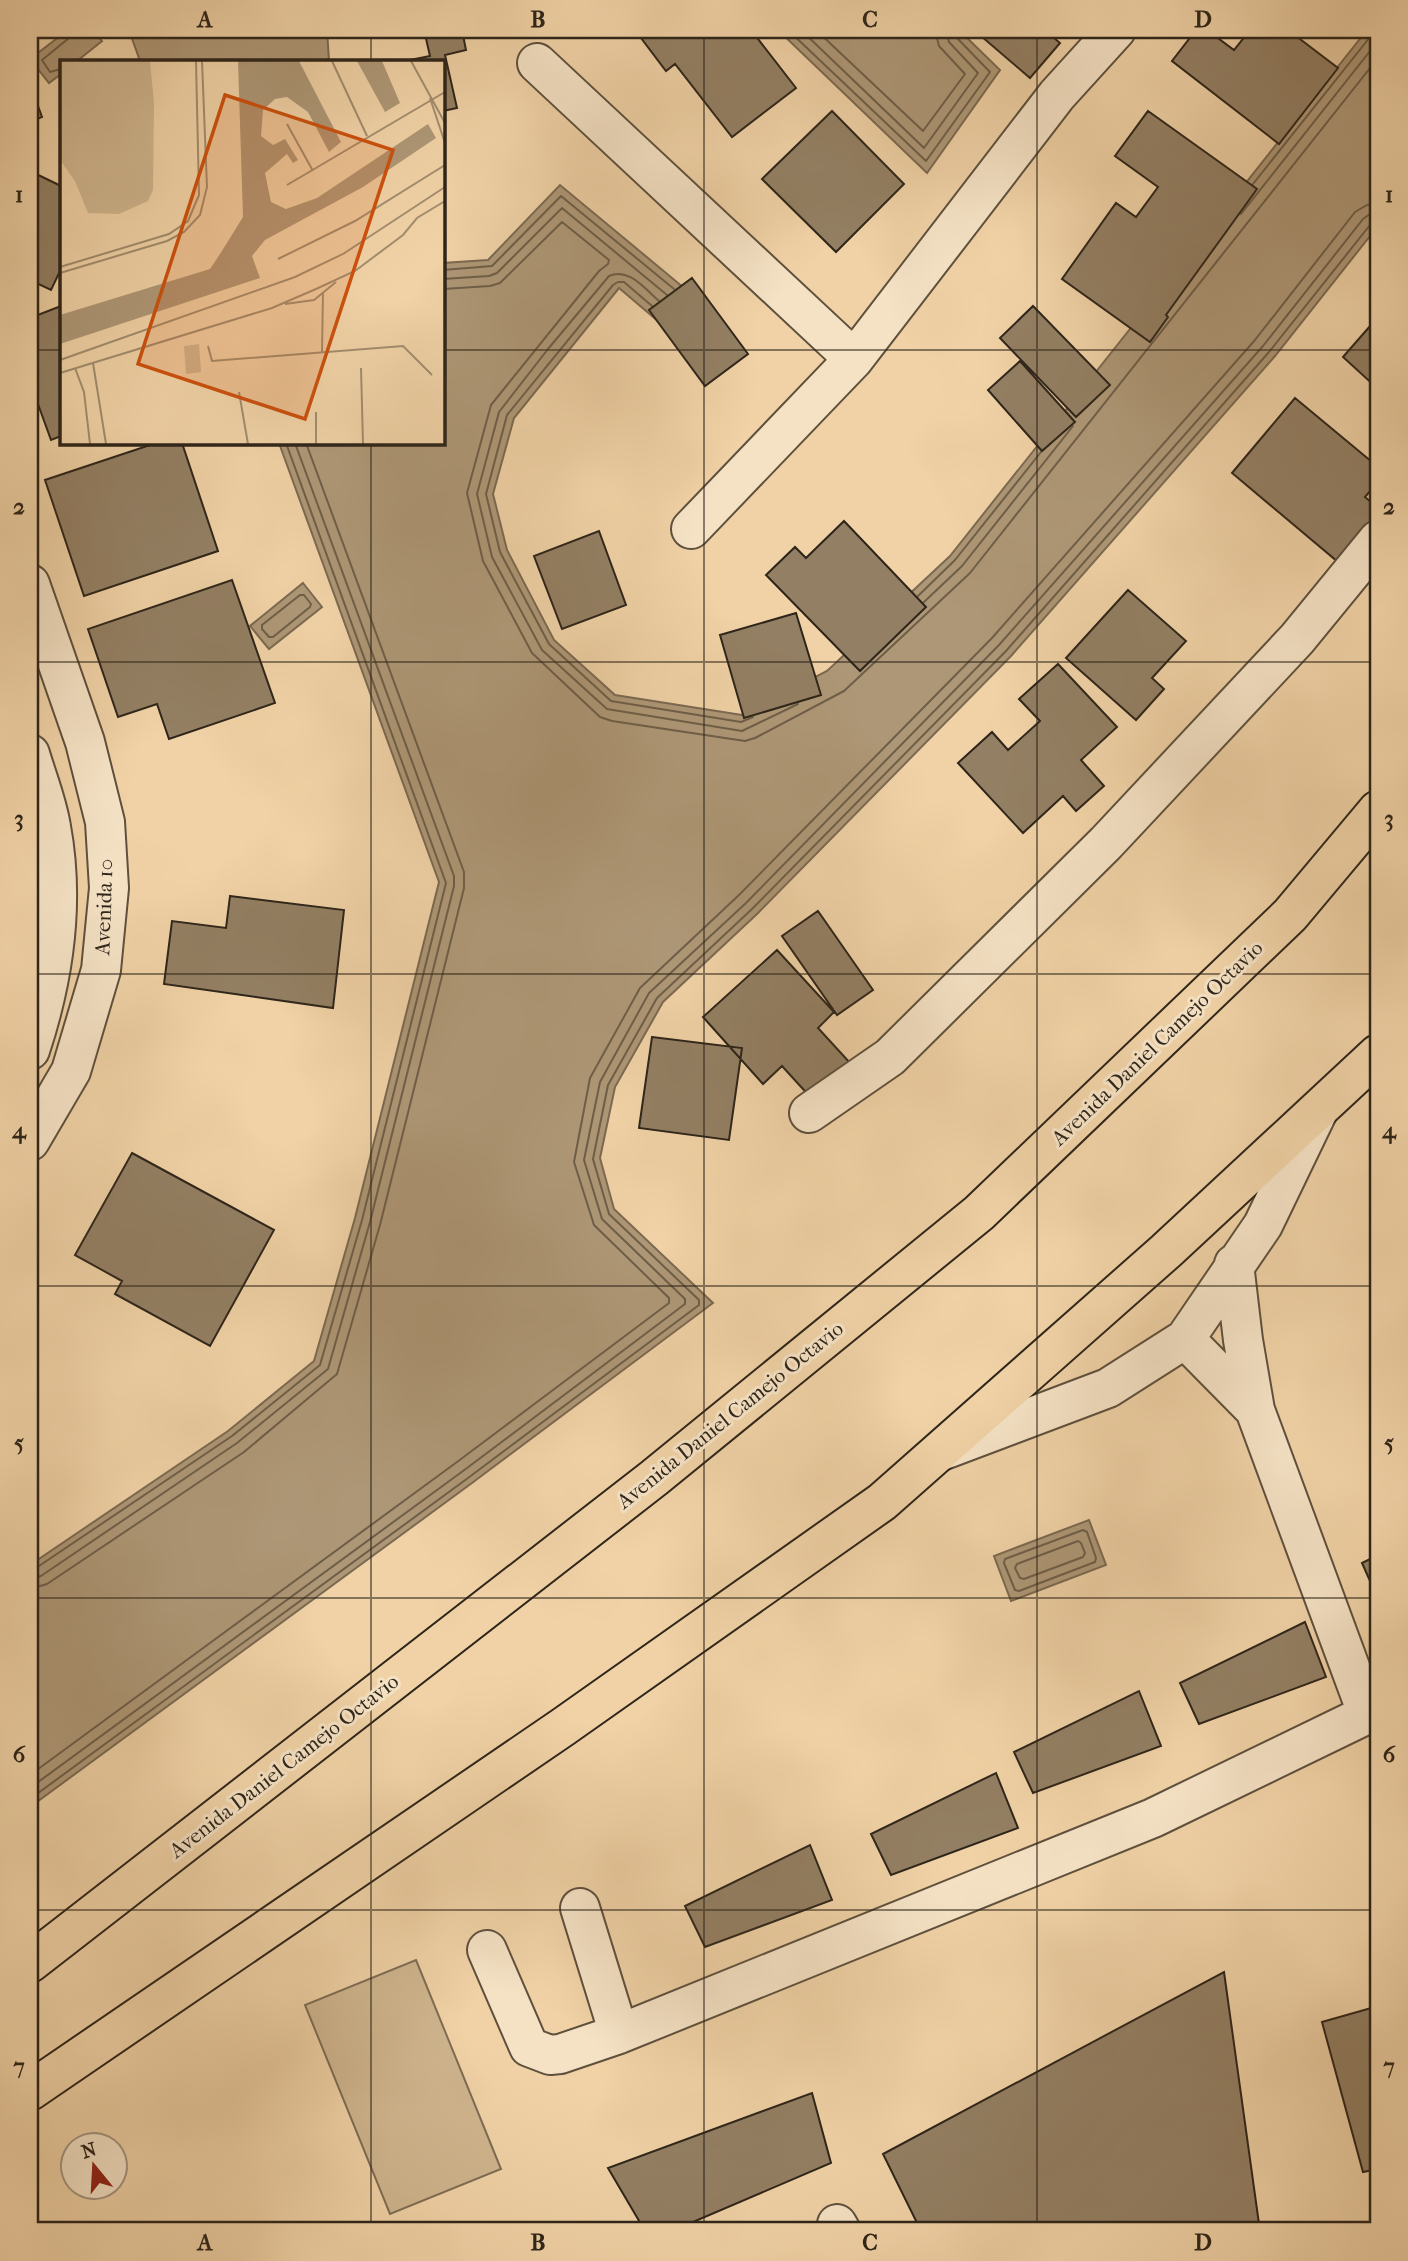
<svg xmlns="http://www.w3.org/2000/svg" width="1408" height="2261" font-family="'IM FELL French Canon',serif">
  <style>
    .green { fill: #cfb58e; stroke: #7e6d54; stroke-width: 2 }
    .water { fill: #ae9776; stroke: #7b6951; stroke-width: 2 }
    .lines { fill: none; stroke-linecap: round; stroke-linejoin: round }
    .shore { stroke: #6e5e48; stroke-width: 2 }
    .building { fill: #937f63; stroke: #2e251a; stroke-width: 2 }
    .minor-casing { stroke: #5e503d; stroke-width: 42 }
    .major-casing { stroke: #2e251a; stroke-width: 42 }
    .minor { stroke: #f5e2c5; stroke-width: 38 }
    .major { stroke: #f0d2a6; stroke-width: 38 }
    .grid { fill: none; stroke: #2e251a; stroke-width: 2; stroke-opacity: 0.55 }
    .labels { text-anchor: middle; stroke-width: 6; stroke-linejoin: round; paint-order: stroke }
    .street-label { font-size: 21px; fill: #2e251a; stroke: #f5e2c5 }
    .inset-road { fill: none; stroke: #a28d6e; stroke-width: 2 }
    .view { fill: #cc510e; fill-opacity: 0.15; stroke: #cc510e; stroke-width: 3.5 }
    .inset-edge { fill: none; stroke: #2e251a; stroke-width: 3.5 }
    .neatline { fill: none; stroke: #2e251a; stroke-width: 2.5 }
    .grid-label { font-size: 23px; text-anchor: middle; font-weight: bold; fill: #2e251a }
  </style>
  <rect width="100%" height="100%" fill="#f0d2a6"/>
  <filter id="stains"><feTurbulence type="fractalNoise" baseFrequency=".00286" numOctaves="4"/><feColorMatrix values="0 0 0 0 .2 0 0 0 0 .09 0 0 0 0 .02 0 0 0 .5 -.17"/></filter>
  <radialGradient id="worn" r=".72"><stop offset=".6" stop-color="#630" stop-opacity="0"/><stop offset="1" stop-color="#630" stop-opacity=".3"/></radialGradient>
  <!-- green -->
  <path class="green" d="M416,1960L501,2169L390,2214L305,2005Z"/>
  <!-- water -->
  <path class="water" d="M68,30H93L102,41L77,61H61V74L49,83L30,59Z
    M129,30H327L329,61H140Z
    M778,30H959L1000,70L927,173Z
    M1367,30H1378V226L1275,356L1011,656L757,914L663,1002L615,1087L600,1158L614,1209L713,1303L472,1483L30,1807V1565L228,1431L314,1361L355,1218L439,882L279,443H443V263L488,260L560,185L713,312L685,344L619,288L514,418L493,494L507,550L554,640L615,695L742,715L827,671L950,556Z
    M303,583L322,607L269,649L250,626Z
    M1089,1520L1106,1565L1011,1601L994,1556Z"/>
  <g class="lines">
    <!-- shore -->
    <path class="shore" d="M788,30L926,161L990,72L956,37L954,30
      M801,30L924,148L978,73L949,42L946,30
      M816,30L923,131L965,74L939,46L935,30
      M61,69L50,72L42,60L69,38L72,30
      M1253,184L1370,37L1372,30
      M1241,214L1378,41
      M443,270L492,266L561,196L674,289
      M443,279L489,276L497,273L562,208L667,295
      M443,289L490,286L500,283L562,222L609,260L608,264L599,271L491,405L467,493L483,561L532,653L600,717L612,721L745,741L755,738L844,691L970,573L1378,58
      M659,301C645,289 629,267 609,276L548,349L499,412L477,494L492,557L542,650L607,709L742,731L798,704
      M652,306L624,282H618L613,285L507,415L486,494L500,552L549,644L611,701L741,722L753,717
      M300,595H304L311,604L310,607L273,637H269L262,629V625Z
      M918,596L955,560L1041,452
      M924,602L962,566L1073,426
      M1083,1530L1087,1532L1096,1558L1095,1562L1019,1591L1015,1590L1004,1563L1005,1559Z
      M1078,1541L1081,1543L1085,1553L1083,1557L1024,1579L1020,1578L1015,1568L1017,1564Z
      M30,1570L36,1568L232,1436L320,1365L362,1220L446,883L286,443
      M30,1579L41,1576L237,1443L328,1369L370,1222L454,886V876L295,443
      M30,1589L47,1584L244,1452L337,1374L380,1225L464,888V872L306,443
      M30,1775L457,1462L669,1303V1298L594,1225L574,1162L590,1078L640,988L739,895L992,638L1255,340L1355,212L1367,205L1378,203
      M30,1788L463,1471L685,1304V1299L602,1219L584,1160L600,1082L649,993L746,903L999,645L1263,346L1363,219L1370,214L1378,213
      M30,1799L468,1478L699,1305V1300L609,1214L593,1159L608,1085L657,998L752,909L1006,651L1269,352L1370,225L1378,222"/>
  </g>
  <!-- building -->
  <path class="building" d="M424,30H462L466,50L445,55L457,108L443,111V61H405L430,56Z
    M635,30H751L796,88L732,137L675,64L666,71Z
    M974,30H1045L1060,43L1030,78Z
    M1196,30H1207L1234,50L1250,30H1288L1338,68L1279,144L1172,61Z
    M30,84L42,117L30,122Z
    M832,111L904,184L836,252L762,179Z
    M1148,111L1257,189L1166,315L1168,317L1150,342L1062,279L1116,203L1136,217L1158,187L1115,156Z
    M30,171L61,186V269L51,290L30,280Z
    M692,278L748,354L705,386L649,310Z
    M61,306V436L51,440L30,382V318Z
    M1033,306L1110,385L1076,417L1000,338Z
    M1378,317V389L1343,357Z
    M1020,361L1075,422L1042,451L988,390Z
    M1295,398L1378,467V482L1365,497L1378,508V527L1344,567L1232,473Z
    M156,443H182L218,551L84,596L45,480Z
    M844,521L926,607L860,671L766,575L795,547L806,558Z
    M599,531L626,605L562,629L534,556Z
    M232,580L275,703L169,739L157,704L118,717L88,629Z
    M1128,590L1186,641L1152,678L1164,689L1136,720L1066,658Z
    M796,613L821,695L744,718L720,635Z
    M1058,664L1117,727L1081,760L1104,786L1076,811L1063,796L1023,833L958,763L992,732L1008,750L1040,721L1019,699Z
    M230,896L344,910L333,1008L164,984L172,921L226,928Z
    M818,911L873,990L837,1015L782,936Z
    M777,950L834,1012L818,1028L851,1064L813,1100L782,1066L763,1084L703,1017Z
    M652,1037L742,1048L729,1140L639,1128Z
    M132,1153L274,1230L210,1346L115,1294L122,1281L75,1255Z
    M1378,1555V1599L1362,1563Z
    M1305,1622L1326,1677L1199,1724L1180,1683Z
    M1139,1691L1161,1746L1033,1793L1014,1752Z
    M996,1773L1018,1828L891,1875L871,1834Z
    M810,1845L832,1900L705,1947L685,1906Z
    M1224,1972L1260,2231H921L883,2154Z
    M1378,2006V2169L1363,2172L1322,2022Z
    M812,2093L831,2163L672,2231H645L608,2168Z"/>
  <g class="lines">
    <!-- minor casing -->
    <g class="minor-casing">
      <path id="minor" d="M537,63L854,359
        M691,529L854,359L1057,95L1116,30
        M30,584L85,742L105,822L109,888L101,970L71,1071L30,1141
        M30,754C37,778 47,802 51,827C65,903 54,978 30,1050
        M809,1113L890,1057L1106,843L1297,639L1378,540
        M1234,1264L1243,1340L1255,1410L1367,1713
        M1185,1339L1255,1410
        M941,1451L1108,1388L1185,1339L1263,1225L1318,1111
        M580,1908L619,2034
        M487,1950L529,2047L550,2055L560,2054L619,2034L1153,1818L1378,1709
        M837,2224L841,2231"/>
    </g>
    <!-- major casing -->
    <g class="major-casing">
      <path id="major" d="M30,1963L654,1478L979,1213L1290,915L1378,810
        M30,2091L563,1727L882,1502L1166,1251L1378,1054"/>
    </g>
    <!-- minor -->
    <use href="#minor" class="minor"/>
    <!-- major -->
    <use href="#major" class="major"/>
  </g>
  <!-- grid -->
  <path class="grid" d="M371,30V61M704,30V2231M1037,30V2231M30,350H61M443,350H1378M371,443V2231M30,662H1378M30,974H1378M30,1286H1378M30,1598H1378M30,1910H1378"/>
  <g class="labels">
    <!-- street labels -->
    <g class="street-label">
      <text transform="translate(104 907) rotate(-88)" y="7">Avenida 10</text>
      <text transform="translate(1157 1043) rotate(-44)" y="7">Avenida Daniel Camejo Octavio</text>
      <text transform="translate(730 1415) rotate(-39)" y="7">Avenida Daniel Camejo Octavio</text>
      <text transform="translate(284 1766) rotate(-38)" y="7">Avenida Daniel Camejo Octavio</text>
    </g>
  </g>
  <!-- overview -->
  <g transform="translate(60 60)">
    <rect width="385" height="385" fill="#f0d2a6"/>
    <path d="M0,1H90L94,43L93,130L88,141L59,154L28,153L15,121L0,100ZM139,284L141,312L126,314L124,286Z" fill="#cfb58e"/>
    <path d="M178,1H239L281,82L269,92L248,52L227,37L215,39L203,50L201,76L213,85L225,79L238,100L233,103L227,94L205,113L211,142L226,149L257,138L368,64L376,78L303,127L205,180L192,196L200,218L0,284V255L150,209L160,194L183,157ZM297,1H322L340,43L325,52Z" fill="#ae9776"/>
    <path class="inset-road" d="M272,1L307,76M351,1L385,63M370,38L385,83M227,64L253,111M227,125L385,32M218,199L295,161L385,105M0,207L109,174L128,161L139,135L136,1M0,213L107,181L124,172L140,155L147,127L142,1M225,244L254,240L276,222M148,286L152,301L343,286L372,315M262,292L263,233M0,300L235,217L283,194L385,127M33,303L46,384M15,308L24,332L30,384M301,308L303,384M0,313L212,248L256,229L295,211L343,175L357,158L385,141M179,332L188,384M256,352V384"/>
    <path class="view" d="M165,35L333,90L245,359L78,304Z"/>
    <rect width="385" height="385" class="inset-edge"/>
  </g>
  <!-- margin -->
  <rect width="1408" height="2261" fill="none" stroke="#f0d2a6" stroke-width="77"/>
  <!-- north arrow -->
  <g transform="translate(94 2166) rotate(342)"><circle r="33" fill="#f5e2c5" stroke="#a59681" stroke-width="2"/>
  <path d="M0-5L12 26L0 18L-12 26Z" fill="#8f2418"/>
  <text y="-10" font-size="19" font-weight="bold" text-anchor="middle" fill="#2e251a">N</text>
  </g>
  <rect x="38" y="38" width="1332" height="2184" class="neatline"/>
  <g class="grid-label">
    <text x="205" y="27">A</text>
    <text x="538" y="27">B</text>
    <text x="870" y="27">C</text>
    <text x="1203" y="27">D</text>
    <text x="19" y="202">1</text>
    <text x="1389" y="202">1</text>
    <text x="19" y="514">2</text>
    <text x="1389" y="514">2</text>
    <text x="19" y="826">3</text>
    <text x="1389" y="826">3</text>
    <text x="19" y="1138">4</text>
    <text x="1389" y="1138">4</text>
    <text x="19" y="1450">5</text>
    <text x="1389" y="1450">5</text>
    <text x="19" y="1762">6</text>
    <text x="1389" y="1762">6</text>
    <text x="19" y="2074">7</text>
    <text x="1389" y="2074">7</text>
    <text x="205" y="2250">A</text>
    <text x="538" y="2250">B</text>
    <text x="870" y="2250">C</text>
    <text x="1203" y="2250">D</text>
  </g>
  <rect width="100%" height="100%" filter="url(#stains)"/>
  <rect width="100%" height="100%" fill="url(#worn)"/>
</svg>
